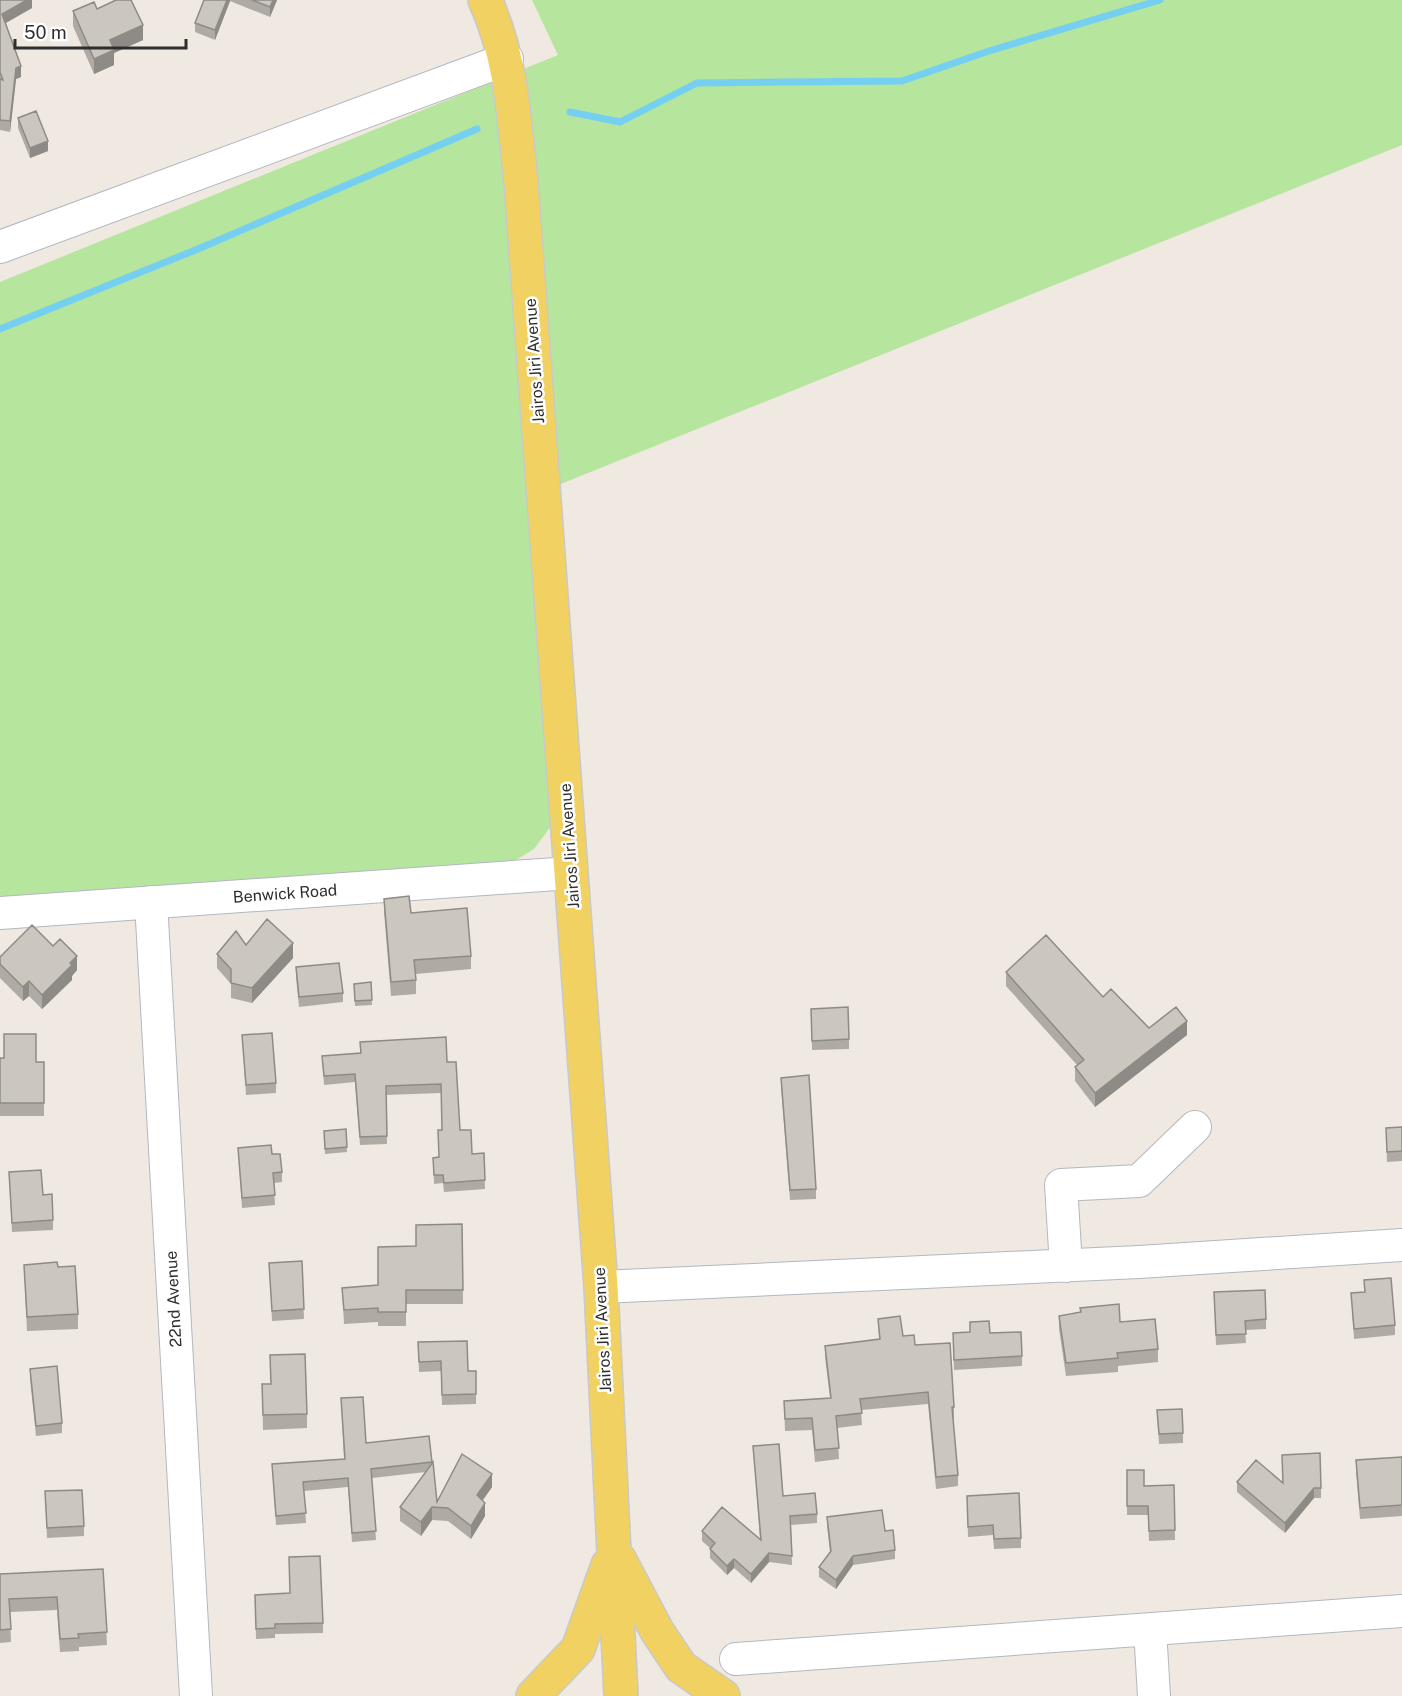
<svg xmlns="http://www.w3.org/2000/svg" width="1402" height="1696" font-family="'Public Sans',sans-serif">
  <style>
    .green { fill: #b6e59e }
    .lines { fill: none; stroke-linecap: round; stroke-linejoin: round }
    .stream { stroke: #75cff0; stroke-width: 7 }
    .minor-casing { stroke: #b4b7c1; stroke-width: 34 }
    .major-casing { stroke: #c9c9c9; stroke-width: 36 }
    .minor { stroke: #fff; stroke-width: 32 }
    .major { stroke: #f2d163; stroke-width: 33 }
    .wall { fill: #afaba4 }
    .shaded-wall { fill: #8e8b86 }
    .building { fill: #cbc7bf; stroke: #8e8b86; stroke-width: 1.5 }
    .labels { text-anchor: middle; stroke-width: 5; stroke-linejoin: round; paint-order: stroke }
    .street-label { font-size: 16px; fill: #2e2e2e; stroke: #fff }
  </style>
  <rect width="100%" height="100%" fill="#efe9e1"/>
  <!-- green -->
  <path class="green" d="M532,0H1402V145L531,496L554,822L534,849L501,869L0,902V282L558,55Z"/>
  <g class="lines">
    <!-- stream -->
    <path class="stream" d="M570,112L620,122L697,83L902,81L989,51L1160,0
      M0,329L198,249L477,129"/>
    <!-- minor casing -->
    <g class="minor-casing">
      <path id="minor" d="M0,247L507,59
        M151,902L196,1696
        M0,913L571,873
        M1066,1266L1061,1185L1139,1181L1195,1127
        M601,1287L1139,1262L1402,1245
        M1150,1629L1154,1696
        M736,1659L1402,1611"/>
    </g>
    <!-- major casing -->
    <g class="major-casing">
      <path id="major" d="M485,0C512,59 514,119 521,182L601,1287L621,1696
        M619,1559L657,1631L681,1667L723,1696
        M533,1696L578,1649L608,1565"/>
    </g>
    <!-- minor -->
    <use href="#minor" class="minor"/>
    <!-- major -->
    <use href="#major" class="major"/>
  </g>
  <!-- wall -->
  <path class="wall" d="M0,0H32V8L6,23L21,77L16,79L10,132L0,130Z
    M204,0H277L270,17L230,1L215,40L195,32V23Z
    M97,9L143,40L114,53V65L94,74L73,26V11Z
    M18,118L48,151L30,158L18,128Z
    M384,899L411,913L471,956V969L416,974V994L391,996L384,912Z
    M246,945L293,958L252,1003L231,998V984L217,968V954Z
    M0,957L77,970L72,976V980L42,1009L29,996L23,1001L0,978Z
    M296,967L343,993V1002L299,1007L296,977Z
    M1006,972L1103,997L1149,1028L1187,1035L1095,1107L1075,1081V1067L1077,1065L1006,986Z
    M371,982L372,1005L355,1006L354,984Z
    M811,1009L849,1039V1049L812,1050Z
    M242,1035L276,1083V1093L246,1095Z
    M360,1042L447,1062L460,1130L472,1154L484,1153L485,1189L444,1192L443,1183L434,1184L433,1158L439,1157L442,1130L441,1093L386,1095L387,1144L360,1145L355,1082L324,1085L322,1056L360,1053Z
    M0,1058L36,1062H44V1116H0Z
    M781,1078L816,1189V1199L790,1200L781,1087Z
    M1402,1127V1161L1387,1162L1386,1128Z
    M346,1129L347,1152L325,1154L324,1131Z
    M238,1148L272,1154L282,1172V1182L274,1183L275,1205L242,1208Z
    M9,1172L43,1195L53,1220V1230L12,1232Z
    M462,1224L463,1304H406V1326H378V1322L344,1324L342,1288L378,1285L416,1246Z
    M302,1261L304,1319L272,1321L269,1263Z
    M24,1265L58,1267L78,1314V1329L27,1331Z
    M1364,1280L1395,1325V1335L1354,1339L1351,1293L1365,1292Z
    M1214,1292L1266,1319V1329L1245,1330L1246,1343L1216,1345Z
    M1059,1316L1120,1322L1158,1349V1362L1118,1366V1372L1066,1376L1059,1329Z
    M878,1319L915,1345L954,1407V1419H953L958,1475V1486L936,1489L928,1404L861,1410L862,1425L837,1428L839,1459L815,1462L812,1430L785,1431L784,1401L830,1398L825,1357V1346L879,1339Z
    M970,1322L990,1333L1022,1356V1366L954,1370L953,1333L970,1332Z
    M418,1342L468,1371H476V1404L442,1405L441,1371L419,1372Z
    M270,1355L307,1414V1428L263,1430L262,1384H271Z
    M30,1369L62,1423V1433L36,1436L30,1379Z
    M341,1398L366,1443L429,1436L437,1502L492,1487L483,1500L485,1516L471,1539L448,1521L432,1520L421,1536L400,1521V1507L426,1472L372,1478L376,1540L352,1542L348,1487L304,1491L306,1523L276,1525L272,1464L344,1459Z
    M1157,1410L1183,1433V1443L1159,1444Z
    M753,1446L783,1496L817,1514V1523L791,1525L792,1565L769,1562L751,1583L734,1568L727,1575L710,1558V1548L702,1541V1531L760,1539Z
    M1402,1457V1516L1360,1519L1356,1471V1460Z
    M1127,1470L1144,1486L1174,1485L1175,1540L1149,1541L1148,1515H1127Z
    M1237,1482L1283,1483L1321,1488V1498H1314L1285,1533L1237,1492Z
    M45,1491L84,1526V1536L47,1538Z
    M967,1496L1021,1538V1548L994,1549L993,1535L968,1537Z
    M827,1517L885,1531L895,1550V1559L853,1565L836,1589L819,1577V1567L830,1552L827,1526Z
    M103,1569L107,1645L79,1647V1651L60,1652L57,1610L10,1612L11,1642L0,1643V1574Z
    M255,1595L323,1623V1633L275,1634V1638L256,1639Z"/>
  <!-- shaded-wall -->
  <path class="shaded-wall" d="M27,0H32V8L2,25V14Z
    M227,0H230V1L215,40V30Z
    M273,0H277L270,17V7Z
    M143,25V40L114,53V65L94,74V59L110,40Z
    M21,66V77L16,79L10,132V121L16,68Z
    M48,141V151L30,158V148Z
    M293,943V958L252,1003V988Z
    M77,956V970L72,976V980L42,1009V995Z
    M29,981V996L23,1001V987Z
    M1187,1021V1035L1095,1107V1093Z
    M492,1474V1487L477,1508V1495Z
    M1314,1488V1498L1285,1533V1523Z
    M485,1503V1516L471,1539V1526Z
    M432,1507V1520L421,1536V1522Z
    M769,1553V1562L751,1583V1574Z
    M853,1556V1565L836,1589V1580Z
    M734,1559V1568L727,1575V1566Z"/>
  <!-- building -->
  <path class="building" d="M0,0H27L2,14L21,66L16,68L10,121L0,120V79L3,80L0,72Z
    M116,0H131L143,25L110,40L114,50L94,59L73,11L94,2L97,9Z
    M204,0H227L215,30L195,23Z
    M252,0H273L270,7Z
    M36,111L48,141L30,148L18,118Z
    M409,896L411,913L467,908L471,956L414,960L416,980L391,982L384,899Z
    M267,919L293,943L252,988L231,983V969L217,954L236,931L246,945Z
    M32,925L53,946L60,939L77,956L70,963L72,965L42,995L29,981L23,987L0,964V957Z
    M1046,935L1103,997L1111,989L1149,1028L1176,1007L1187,1021L1095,1093L1075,1067L1084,1060L1006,972Z
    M339,963L343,993L299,997L296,967Z
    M371,982L372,1000L355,1001L354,984Z
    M848,1007L849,1039L812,1041L811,1009Z
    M272,1033L276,1083L246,1085L242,1035Z
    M4,1034H36V1062H44V1103H0V1058H4Z
    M446,1037L447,1062H456L460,1130H471L472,1154L484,1153L485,1180L444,1183L443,1175H434L433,1158L439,1157L438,1130H442L441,1084L386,1086L387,1136L360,1137L355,1074L324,1076L322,1056L361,1053L360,1042Z
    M809,1075L816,1189L790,1190L781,1078Z
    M1402,1127V1151L1387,1152L1386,1128Z
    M346,1129L347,1147L325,1149L324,1131Z
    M271,1145L272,1154H280L282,1172L273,1173L275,1195L242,1198L238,1148Z
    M41,1170L43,1195L52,1194L53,1220L12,1223L9,1172Z
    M462,1224L463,1290H406V1312H378V1308L344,1310L342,1288L378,1285V1247L416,1246V1225Z
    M302,1261L304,1309L272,1311L269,1263Z
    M57,1262L58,1267L75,1266L78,1314L27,1317L24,1265Z
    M1391,1278L1395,1325L1354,1329L1351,1293L1365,1292L1364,1280Z
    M1265,1290L1266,1319L1245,1321L1246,1334L1216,1335L1214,1292Z
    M1119,1304L1120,1322L1155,1319L1158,1349L1117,1353L1118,1358L1066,1363L1059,1316L1081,1312L1080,1308Z
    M900,1316L903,1336L914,1335L915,1345L950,1343L954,1407H952L958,1475L936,1477L928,1392L860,1399L862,1413L836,1416L839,1448L815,1450L812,1418L785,1419L784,1401L831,1398L825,1346L880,1339L878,1319Z
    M989,1321L990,1333L1021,1332L1022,1356L954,1360L953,1333L970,1332V1322Z
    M467,1341L468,1371H476V1394L442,1395L441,1361L419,1362L418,1342Z
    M305,1354L307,1414L263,1415L262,1384H271L270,1355Z
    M57,1366L62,1423L36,1426L30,1369Z
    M363,1397L366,1443L429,1436L432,1462L371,1469L376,1531L352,1533L348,1478L303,1482L306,1513L276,1516L272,1464L345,1459L341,1398Z
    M1182,1409L1183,1433L1159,1434L1157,1410Z
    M779,1444L783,1496L815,1493L817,1514L790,1516L792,1556L769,1553L751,1574L734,1559L727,1566L710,1549L715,1543L702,1531L722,1507L761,1540L753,1446Z
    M1320,1453L1321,1488H1314L1285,1523L1237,1482L1256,1460L1283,1483L1282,1455Z
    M462,1454L492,1474L477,1495L485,1503L471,1526L448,1508L432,1507L421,1522L400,1507L433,1462L437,1502Z
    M1402,1457V1505L1360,1508L1356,1460Z
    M1127,1470H1144V1486L1174,1485L1175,1530L1149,1531L1148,1506H1127Z
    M82,1490L84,1526L47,1528L45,1491Z
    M1019,1493L1021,1538L994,1539L993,1525L968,1527L967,1496Z
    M882,1510L885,1531L893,1530L895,1550L853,1556L836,1580L819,1567L831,1551L827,1517Z
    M320,1556L323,1623L275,1624V1628L256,1629L255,1595L290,1593L289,1557Z
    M103,1569L107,1632L78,1634L79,1638L60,1639L57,1597L9,1599L11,1629L0,1630V1574Z"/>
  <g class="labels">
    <!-- street labels -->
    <g class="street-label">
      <text transform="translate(534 361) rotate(-94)" y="6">Jairos Jiri Avenue</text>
      <text transform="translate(569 846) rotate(-94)" y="6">Jairos Jiri Avenue</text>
      <text transform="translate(285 893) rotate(-4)" y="6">Benwick Road</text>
      <text transform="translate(173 1299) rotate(-93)" y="6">22nd Avenue</text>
      <text transform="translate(602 1330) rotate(-93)" y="6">Jairos Jiri Avenue</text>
    </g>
  </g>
  <!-- scale -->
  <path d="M15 39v9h171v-9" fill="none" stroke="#2e2e2e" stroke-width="3"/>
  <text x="24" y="39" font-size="18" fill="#2e2e2e" stroke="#ffffff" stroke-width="4.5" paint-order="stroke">50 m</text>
</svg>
